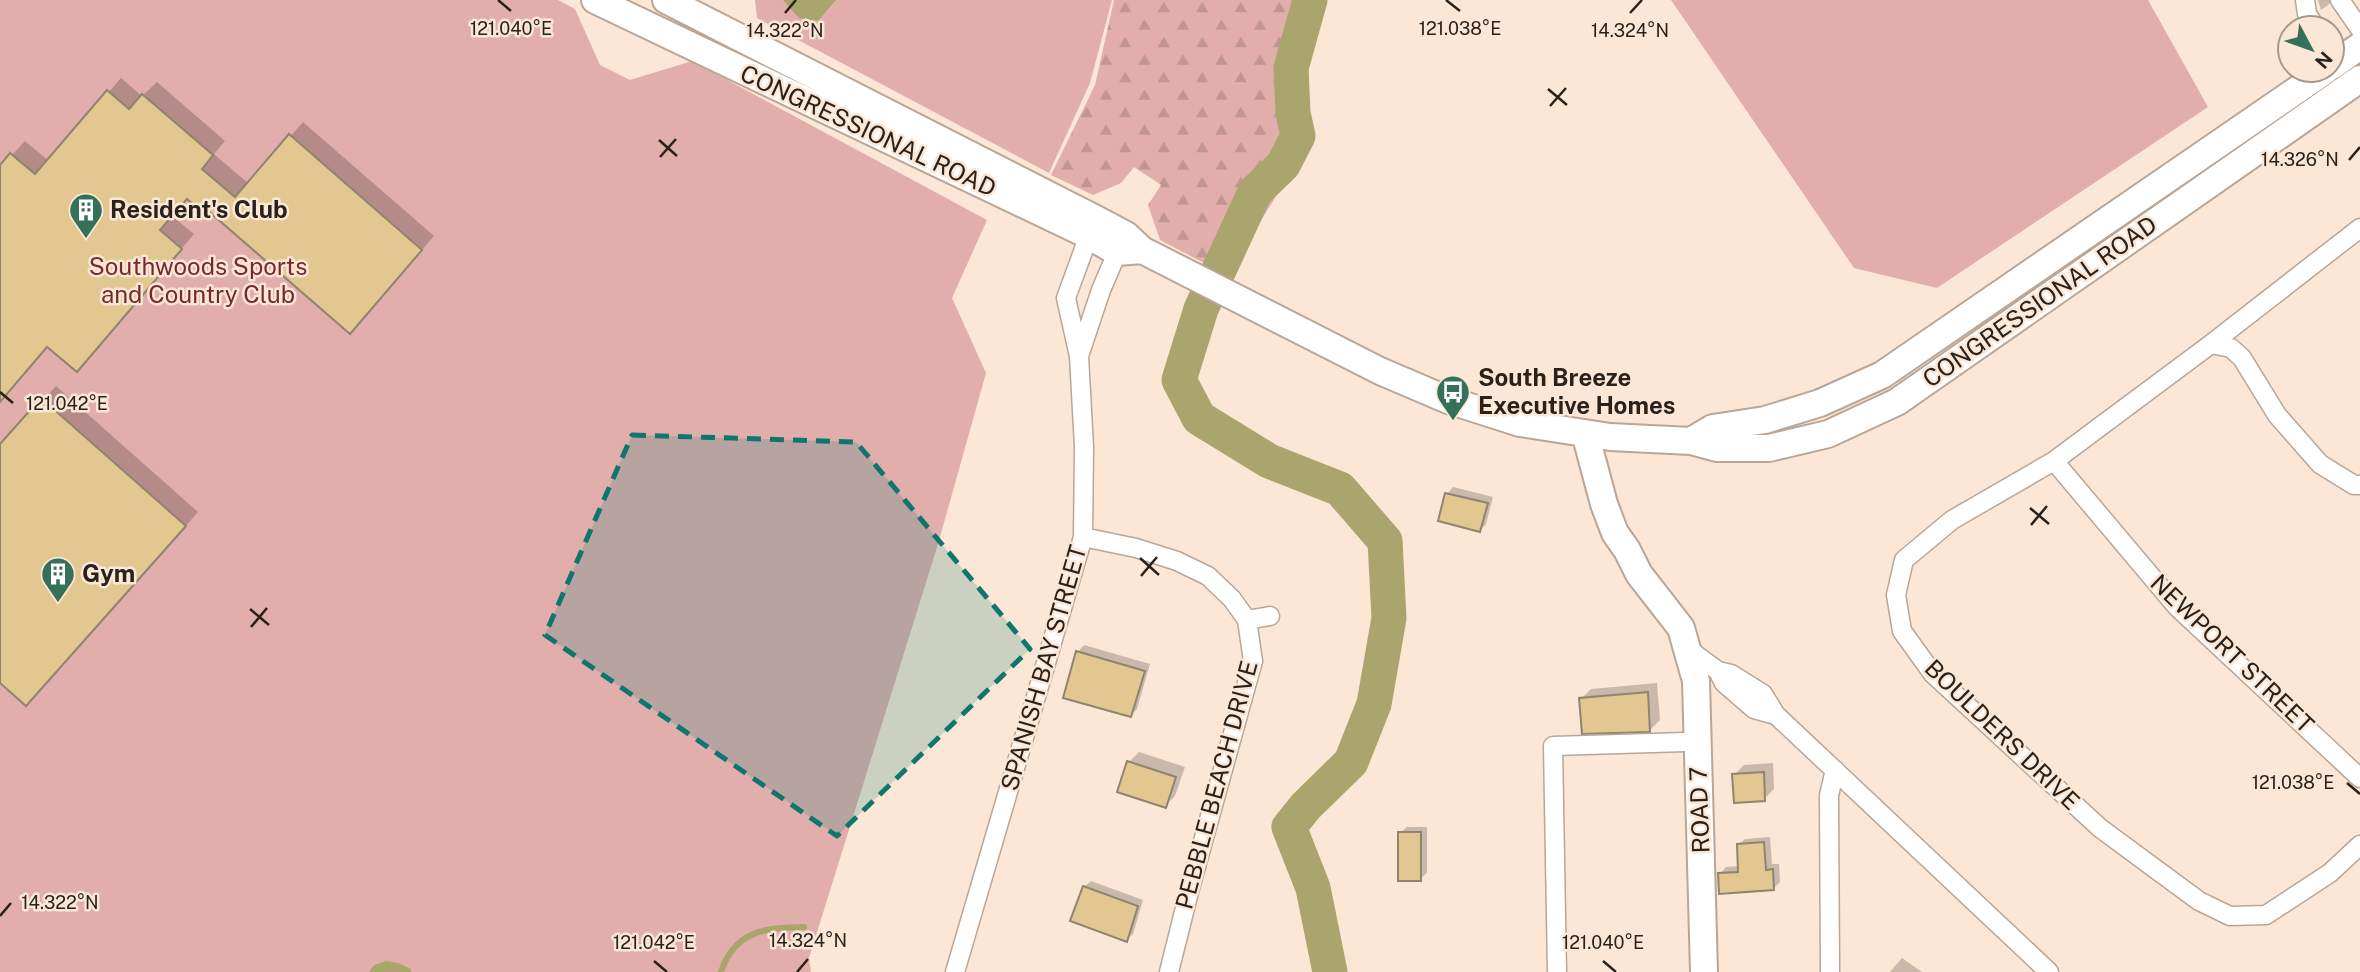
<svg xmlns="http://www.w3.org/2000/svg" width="2360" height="972" font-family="'Public Sans',sans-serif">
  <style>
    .green { fill: #e1aeac }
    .forest { fill: url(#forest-firs) }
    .water { fill: #aaa56c }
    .shadow { fill: #0003 }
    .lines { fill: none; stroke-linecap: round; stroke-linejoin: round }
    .stream { stroke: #aaa56c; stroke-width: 6 }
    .river { stroke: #aaa56c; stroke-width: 35 }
    .building { fill: #e3c791; stroke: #8e8470; stroke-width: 2 }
    .street-casing { stroke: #b9a696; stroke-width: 21 }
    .secondary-casing { stroke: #b9a696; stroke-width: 30 }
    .street { stroke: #fff; stroke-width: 18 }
    .secondary { stroke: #fff; stroke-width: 26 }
    .marked { fill: #0f766e; fill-opacity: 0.2; stroke: #0f766e; stroke-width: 5; stroke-dasharray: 14 9; stroke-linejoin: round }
    .ticks { fill: none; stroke: #29211b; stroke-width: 2.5 }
    .labels { text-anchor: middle; stroke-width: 5; stroke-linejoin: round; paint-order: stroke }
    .street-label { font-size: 24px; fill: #29211b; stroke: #fce7d6 }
    .poi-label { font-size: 24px; font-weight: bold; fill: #29211b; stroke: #fce7d6; text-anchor: start }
    .park-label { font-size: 24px; fill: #762a2e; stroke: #fce7d6 }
    .ticks-label { font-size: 18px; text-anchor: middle; fill: #29211b; stroke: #fce7d6; stroke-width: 5; stroke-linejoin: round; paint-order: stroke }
  </style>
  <defs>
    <pattern id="forest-firs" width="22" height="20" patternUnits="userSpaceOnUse" patternTransform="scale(1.75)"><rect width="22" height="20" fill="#e1aeac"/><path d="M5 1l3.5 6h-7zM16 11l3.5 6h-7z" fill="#c19593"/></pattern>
  </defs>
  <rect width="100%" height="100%" fill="#fce7d6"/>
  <!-- green -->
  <path class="green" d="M0,0H558L575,9L600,65L630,80L692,61L987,220L952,298L986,373L938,544L809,958L811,972H0Z
    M755,0H1112L1090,83L1049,173L757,18Z
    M1671,0H2148L2208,107L1937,288L1854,268Z"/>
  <!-- forest -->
  <path class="forest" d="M1114,0H1324L1309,60L1307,106L1311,140L1227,275L1160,240L1148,205L1161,185L1134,167L1121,183L1093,195L1051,175L1095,85Z"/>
  <!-- water -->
  <path class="water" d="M783,0H836L818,21L799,18Z
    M386,961L398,963L411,969V972H369L374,965Z"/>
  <!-- shadow -->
  <path class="shadow" d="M2318,0H2331L2332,2L2321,10Z
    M121,78L142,96L157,82L225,141L214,154L249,184L303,122L434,236L363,318L207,207L188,198L172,216L194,234L90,357L48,346L0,401V168L25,141L49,161Z
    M56,386L198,512L40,690L0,680V447Z
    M1453,487L1493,497L1486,524L1480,530L1447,494Z
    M1084,645L1150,664L1137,709L1131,715L1065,696L1078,652Z
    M1657,683L1660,720L1650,730L1581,699L1591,689Z
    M1139,752L1185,767L1175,796L1165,806L1129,762Z
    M1773,763L1774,789L1764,799L1734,775L1744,765Z
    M1407,827H1427V873L1420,879L1400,833Z
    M1770,837L1772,864H1779L1780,882L1773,889L1720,874L1726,867L1740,866L1738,845L1745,839Z
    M1091,881L1143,900L1133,934L1126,940L1084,887Z
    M1902,958L1922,972H1890Z"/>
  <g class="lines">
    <!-- stream -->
    <path class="stream" d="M721,972C735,930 765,928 804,927"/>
    <!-- river -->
    <path class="river" d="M1310,0L1291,68L1293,113L1298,136L1283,165L1255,192L1201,309L1179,380L1199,418L1269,461L1340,489L1385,541L1389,618L1374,704L1351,762L1306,806L1289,827L1313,888L1330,972"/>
  </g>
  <!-- building -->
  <path class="building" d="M107,90L129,109L142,94L213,155L202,169L235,197L289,134L422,250L350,334L206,209L203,213L187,199L160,230L182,249L77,372L47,347L0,402V165L10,153L35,174Z
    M41,398L186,526L26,706L0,683V444Z
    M1445,493L1488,503L1480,532L1438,521Z
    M1076,651L1145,671L1131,717L1063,698Z
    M1648,692L1650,732L1582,734L1579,698Z
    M1127,761L1176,777L1166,808L1117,792Z
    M1764,772L1765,801L1734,803L1732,774Z
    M1398,832H1421V881H1398Z
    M1764,842L1766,870L1773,869L1774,890L1719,894L1718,873L1738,872L1737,844Z
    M1083,886L1138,906L1127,942L1070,921Z"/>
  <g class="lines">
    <!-- street casing -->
    <g class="street-casing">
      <path id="street" d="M2305,0L2307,14L2316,28
        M2340,0L2360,29
        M2360,228L2211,344L2054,461L1952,520L1904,560L1896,595L1902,631L1933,674L2100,828L2199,901L2230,916L2266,915L2330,873L2360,845
        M2211,344L2231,348L2242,358L2277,415L2320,464L2354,485H2360
        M1079,356L1101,290L1122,241
        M2054,461L2177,607L2360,778
        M1083,537L1136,548L1177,561L1208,576L1232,599L1247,620L1253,661L1189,892L1169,972
        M1247,620L1270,616
        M1688,649L1718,671L1731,674L1763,694L1776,715L2049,972
        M1718,671L1724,683L1754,709L1776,715
        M955,972L1083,537L1084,447L1079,356L1066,298L1092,227
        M1557,972L1553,746L1685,742
        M1830,972L1829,795L1835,770"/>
    </g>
    <!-- secondary casing -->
    <g class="secondary-casing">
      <path id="secondary" d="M595,0L1088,235L1117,252L1142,250
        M666,0L1096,219L1126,235L1142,250L1380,371L1448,400L1520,423L1610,437L1691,441L1717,448H1769L1828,434L1897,402L2360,79
        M2332,66L2360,46
        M1585,433L1604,504L1615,533L1627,550L1639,574L1681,628L1696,681L1704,972
        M1691,441L1713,428L1765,420L1820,403L1882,375L2326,70"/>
    </g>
    <!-- street -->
    <use href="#street" class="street"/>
    <!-- secondary -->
    <use href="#secondary" class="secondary"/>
  </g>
  <!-- marked area -->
  <path class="marked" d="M632,435L856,442L1030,649L837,836L545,635Z"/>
  <!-- ticks -->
  <path class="ticks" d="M498,0L511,11M1446,0L1460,11M785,13L796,0M1630,13L1642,0M1548,89L1567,105M1550,106L1566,88M659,140L677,156M660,157L676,139M2349,160L2360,147M0,392L13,403M2030,508L2049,524M2031,525L2047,506M1140,558L1159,575M1141,576L1157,557M250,609L269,625M251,627L267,608M2347,783L2360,794M0,916L11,903M654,961L667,972M1603,961L1616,972M797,972L808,959"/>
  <!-- icons -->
  <defs>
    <g id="building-pin" transform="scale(1.75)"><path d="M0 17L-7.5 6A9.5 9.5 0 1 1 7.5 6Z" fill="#357059" stroke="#fce7d6"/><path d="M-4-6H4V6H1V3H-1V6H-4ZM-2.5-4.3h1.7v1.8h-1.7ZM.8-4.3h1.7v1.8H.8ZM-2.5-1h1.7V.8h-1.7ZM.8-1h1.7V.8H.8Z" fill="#fff"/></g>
    <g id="bus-pin" transform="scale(1.75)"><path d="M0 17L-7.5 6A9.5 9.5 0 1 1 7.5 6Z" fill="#357059" stroke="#fce7d6"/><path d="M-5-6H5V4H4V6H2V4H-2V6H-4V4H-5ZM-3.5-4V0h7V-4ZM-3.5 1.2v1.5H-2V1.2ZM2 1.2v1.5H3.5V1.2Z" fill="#fff"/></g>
  </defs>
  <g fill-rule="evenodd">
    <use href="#building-pin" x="86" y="210"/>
    <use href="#bus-pin" x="1453" y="392"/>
    <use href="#building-pin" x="58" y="574"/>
  </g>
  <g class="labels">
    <!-- street labels -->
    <g class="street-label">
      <text transform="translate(868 131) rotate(25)" y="8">CONGRESSIONAL ROAD</text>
      <text transform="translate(2040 302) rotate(-35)" y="8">CONGRESSIONAL ROAD</text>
      <text transform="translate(2232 654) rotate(44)" y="8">NEWPORT STREET</text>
      <text transform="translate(1044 668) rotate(-74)" y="8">SPANISH BAY STREET</text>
      <text transform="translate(2002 735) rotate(44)" y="8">BOULDERS DRIVE</text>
      <text transform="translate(1217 785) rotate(-75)" y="8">PEBBLE BEACH DRIVE</text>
      <text transform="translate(1700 810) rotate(-92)" y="8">ROAD 7</text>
    </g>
    <!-- poi labels -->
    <g class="poi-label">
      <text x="110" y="218">Resident's Club</text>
      <text x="1478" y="386">South Breeze<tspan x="1478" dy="28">Executive Homes</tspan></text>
      <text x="82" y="582">Gym</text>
    </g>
    <!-- park labels -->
    <g class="park-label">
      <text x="198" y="275">Southwoods Sports<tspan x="198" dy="28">and Country Club</tspan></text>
    </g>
  </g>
  <g class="ticks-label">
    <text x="511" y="35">121.040°E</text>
    <text x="1460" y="35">121.038°E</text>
    <text x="785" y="37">14.322°N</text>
    <text x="1630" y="37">14.324°N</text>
    <text x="2300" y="166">14.326°N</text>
    <text x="67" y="410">121.042°E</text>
    <text x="2293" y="789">121.038°E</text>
    <text x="60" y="909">14.322°N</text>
    <text x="808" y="947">14.324°N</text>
    <text x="654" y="949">121.042°E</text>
    <text x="1603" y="949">121.040°E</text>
  </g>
  <!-- north arrow -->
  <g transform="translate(2311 49) rotate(131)"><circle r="33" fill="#fce7d6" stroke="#a8988b" stroke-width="2"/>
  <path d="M0-5L12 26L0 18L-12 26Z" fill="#357059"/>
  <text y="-10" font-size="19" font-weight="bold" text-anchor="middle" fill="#29211b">N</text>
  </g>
</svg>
